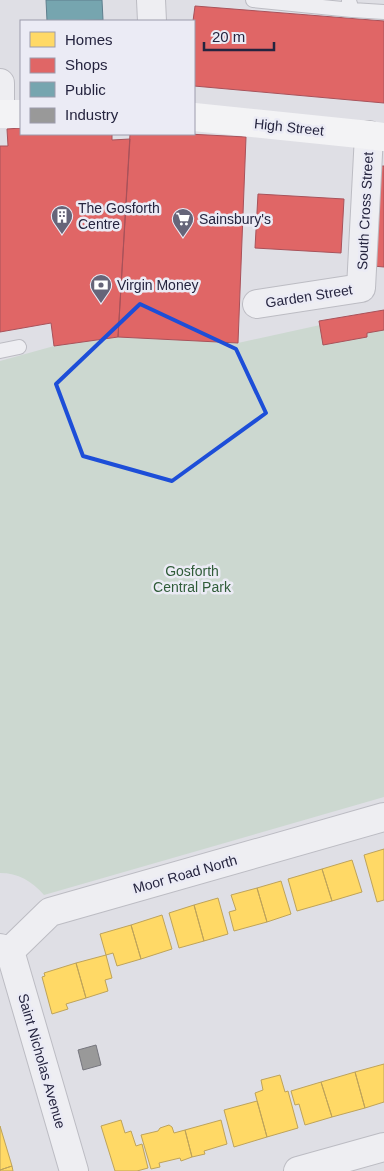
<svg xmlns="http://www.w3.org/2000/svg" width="384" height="1171" font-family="Arial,sans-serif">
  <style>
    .green { fill: #ccd8d0 }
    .homes { fill: #ffd966; stroke: #bea35a }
    .shops { fill: #e06666; stroke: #a8525a }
    .public { fill: #76a5af; stroke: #5e7e8d }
    .industry { fill: #999; stroke: #76767e }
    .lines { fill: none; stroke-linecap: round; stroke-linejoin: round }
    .lane-casing { stroke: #bcbcc3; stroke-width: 16 }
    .street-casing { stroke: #bcbcc3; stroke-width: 30 }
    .lane { stroke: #eeeef2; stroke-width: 14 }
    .street { stroke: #eeeef2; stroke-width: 28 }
    .secondary { stroke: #f3f3f5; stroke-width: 28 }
    .marked { fill: none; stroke: #1d4ed8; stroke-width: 4; stroke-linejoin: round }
    .labels { text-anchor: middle; stroke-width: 5; stroke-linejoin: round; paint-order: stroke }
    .street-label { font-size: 14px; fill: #25243f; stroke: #ebebf5 }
    .poi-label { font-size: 14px; fill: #25243f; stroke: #ebebf5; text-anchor: start }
    .park-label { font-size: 14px; fill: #305c39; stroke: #ebebf5 }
  </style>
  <rect width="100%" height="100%" fill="#dfdfe5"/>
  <!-- green -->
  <path class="green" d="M384,311V797L44,895C32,881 18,873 0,873V361L54,346L118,337L238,343Z"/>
  <!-- homes -->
  <path class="homes" d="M384,849V900L377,902L364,855Z
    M352,860L362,892L332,901L322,869Z
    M322,869L332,901L297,911L288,879Z
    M281,881L291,914L267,922L257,888Z
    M257,888L267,922L234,931L229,912L236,910L231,895Z
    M218,898L228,934L204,941L194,905Z
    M194,905L204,941L179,948L169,913Z
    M162,915L172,949L141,959L131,925Z
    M131,925L141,959L117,966L113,953L106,955L100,934Z
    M106,955L112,978L105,980L108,991L86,998L76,963Z
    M76,963L86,998L66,1004L68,1009L52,1014L42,977L45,976L44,973Z
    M384,1064V1102L365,1108L355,1072Z
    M355,1072L365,1108L332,1117L321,1082Z
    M280,1075L285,1092L288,1091L298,1128L267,1137L255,1093L263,1090L261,1080Z
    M321,1082L332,1117L305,1125L299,1104L295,1105L291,1091Z
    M257,1101L267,1137L234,1147L224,1110Z
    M121,1120L125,1133L131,1131L136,1146L142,1144L148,1168L137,1171H115L101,1126Z
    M221,1120L227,1144L204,1151L205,1154L192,1157L185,1130Z
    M169,1125L172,1127L174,1133L185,1130L192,1157L181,1161L180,1158L159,1163L160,1167L151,1169L141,1135L158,1131L160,1128Z
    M0,1126L12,1166L0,1170Z
    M12,1166L13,1171H0V1170Z"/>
  <!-- shops -->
  <path class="shops" d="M195,6L384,21V103L194,86L193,21Z
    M21,128V134H112V140L130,139L118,337L54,346L51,323L0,332V146H8L7,129Z
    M130,134H188L246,137L238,343L118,337Z
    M380,166H384V267L373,266Z
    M258,194L344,199L341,253L255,248Z
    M384,310V330L367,333V337L323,345L319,321Z"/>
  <!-- public -->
  <path class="public" d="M46,0H102L103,20L47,21Z"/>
  <!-- industry -->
  <path class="industry" d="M96,1045L101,1065L83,1070L78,1050Z"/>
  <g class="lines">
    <!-- lane casing -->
    <g class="lane-casing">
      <path id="lane" d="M253,0L352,10
        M349,1L352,10L384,12
        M0,351L19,347"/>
    </g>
    <!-- street casing -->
    <g class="street-casing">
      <path id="street" d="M151,0L152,21
        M0,83V106
        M257,304L361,288L369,135
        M0,948L10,951L50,912L384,817
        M10,951L74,1171
        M298,1171L384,1147"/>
    </g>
    <!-- lane -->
    <use href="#lane" class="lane"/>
    <!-- street -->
    <use href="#street" class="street"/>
    <!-- secondary -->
    <path class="secondary" d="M0,114H21
      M194,117L369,135L384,137"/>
  </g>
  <!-- marked area -->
  <path class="marked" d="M140,304L236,349L266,413L172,481L83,456L56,384Z"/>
  <!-- icons -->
  <defs>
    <g id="building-pin" transform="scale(1.125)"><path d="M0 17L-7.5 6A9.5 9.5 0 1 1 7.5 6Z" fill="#666579" stroke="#ebebf5"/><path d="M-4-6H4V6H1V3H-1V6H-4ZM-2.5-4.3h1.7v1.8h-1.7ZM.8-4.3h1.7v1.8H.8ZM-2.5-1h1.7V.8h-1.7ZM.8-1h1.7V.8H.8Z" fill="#fff"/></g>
    <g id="supermarket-pin" transform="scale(1.125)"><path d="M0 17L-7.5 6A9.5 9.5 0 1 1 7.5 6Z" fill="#666579" stroke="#ebebf5"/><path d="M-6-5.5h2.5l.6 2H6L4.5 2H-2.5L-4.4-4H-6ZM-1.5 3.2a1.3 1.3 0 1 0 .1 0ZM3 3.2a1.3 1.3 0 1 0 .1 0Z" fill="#fff"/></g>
    <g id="bank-pin" transform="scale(1.125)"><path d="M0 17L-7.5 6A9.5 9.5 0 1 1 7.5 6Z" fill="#666579" stroke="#ebebf5"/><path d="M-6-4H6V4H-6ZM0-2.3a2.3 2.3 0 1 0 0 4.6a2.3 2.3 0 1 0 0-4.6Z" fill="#fff"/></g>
  </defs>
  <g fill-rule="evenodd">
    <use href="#building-pin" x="62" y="216"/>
    <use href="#supermarket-pin" x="183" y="219"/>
    <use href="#bank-pin" x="101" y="285"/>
  </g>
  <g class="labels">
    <!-- street labels -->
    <g class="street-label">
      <text transform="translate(289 127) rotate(6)" y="5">High Street</text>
      <text transform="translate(365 211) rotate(-87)" y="5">South Cross Street</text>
      <text transform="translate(309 296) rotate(-9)" y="5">Garden Street</text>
      <text transform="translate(185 874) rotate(-16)" y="5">Moor Road North</text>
      <text transform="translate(42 1061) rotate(74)" y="5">Saint Nicholas Avenue</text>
    </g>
    <!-- poi labels -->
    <g class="poi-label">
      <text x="78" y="213">The Gosforth<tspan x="78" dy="16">Centre</tspan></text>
      <text x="199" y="224">Sainsbury's</text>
      <text x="117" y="290">Virgin Money</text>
    </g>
    <!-- park labels -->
    <g class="park-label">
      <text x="192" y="576">Gosforth<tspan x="192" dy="16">Central Park</tspan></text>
    </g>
  </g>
  <!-- legend -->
  <rect x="20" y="20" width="175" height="115" fill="#ebebf5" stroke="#9c9bac"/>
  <rect x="30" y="32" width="25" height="15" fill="#ffd966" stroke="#9c9bac"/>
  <text x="65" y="45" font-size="15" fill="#25243f">Homes</text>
  <rect x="30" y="58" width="25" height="15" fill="#e06666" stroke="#9c9bac"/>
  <text x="65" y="70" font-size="15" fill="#25243f">Shops</text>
  <rect x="30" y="82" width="25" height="15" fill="#76a5af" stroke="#9c9bac"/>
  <text x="65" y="95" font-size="15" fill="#25243f">Public</text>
  <rect x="30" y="108" width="25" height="15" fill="#999999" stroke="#9c9bac"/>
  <text x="65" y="120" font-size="15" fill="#25243f">Industry</text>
  <!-- scale -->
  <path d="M204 42v8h70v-8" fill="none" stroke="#25243f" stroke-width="2.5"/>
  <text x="212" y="42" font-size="15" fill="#25243f" stroke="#ebebf5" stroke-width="4" paint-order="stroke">20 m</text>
</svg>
